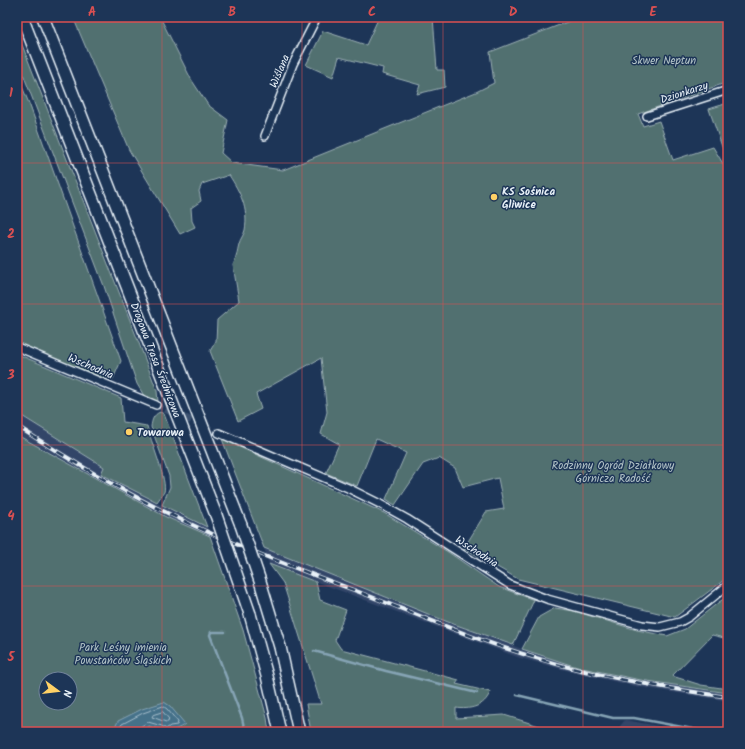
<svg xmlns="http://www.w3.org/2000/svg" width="745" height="749" font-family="Kalam,sans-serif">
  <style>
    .built { fill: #304468 }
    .green { fill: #51706f; stroke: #9cb0b4; fill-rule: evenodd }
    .water { fill: #457189; stroke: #86a4b5 }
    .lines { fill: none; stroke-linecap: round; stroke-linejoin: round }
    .shore { stroke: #a7becc; stroke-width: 1 }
    .stream { stroke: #86a4b5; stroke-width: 2.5 }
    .minor-tunnel { stroke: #3b516f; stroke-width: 7; stroke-dasharray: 7 3.5; stroke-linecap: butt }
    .minor-casing { stroke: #e8f1f8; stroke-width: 10 }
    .primary-casing { stroke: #e8f1f8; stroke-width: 14 }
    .minor { stroke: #1d3557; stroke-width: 7 }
    .primary { stroke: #1d3557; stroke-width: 11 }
    .rail-casing { stroke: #e8f1f8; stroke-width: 4 }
    .rail { stroke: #1d3557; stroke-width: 2.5; stroke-dasharray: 8; stroke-linecap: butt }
    .primary-bridge-casing { stroke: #e8f1f8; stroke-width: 14; stroke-linecap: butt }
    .primary-bridge { stroke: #1d3557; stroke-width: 11 }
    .grid { fill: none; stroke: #da5052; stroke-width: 1; stroke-opacity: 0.55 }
    .poi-dot { fill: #ffd166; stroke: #1d3557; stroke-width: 1.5 }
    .labels { text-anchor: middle; stroke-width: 3; stroke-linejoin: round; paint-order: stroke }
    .park-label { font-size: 11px; fill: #b3c4c8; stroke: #1d3557 }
    .street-label { font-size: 11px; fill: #e8f1f8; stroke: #1d3557 }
    .poi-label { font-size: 11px; font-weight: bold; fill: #e8f1f8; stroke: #1d3557; text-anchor: start }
    .neatline { fill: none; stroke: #da5052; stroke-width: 1.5 }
    .grid-label { font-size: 13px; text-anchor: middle; font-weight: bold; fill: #da5052 }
  </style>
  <rect width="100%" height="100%" fill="#1d3557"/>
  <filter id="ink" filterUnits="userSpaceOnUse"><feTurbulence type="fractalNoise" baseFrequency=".025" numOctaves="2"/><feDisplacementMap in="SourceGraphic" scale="8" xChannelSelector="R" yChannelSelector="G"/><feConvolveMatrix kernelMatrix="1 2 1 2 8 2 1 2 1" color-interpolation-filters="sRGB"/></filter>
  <g filter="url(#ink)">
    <!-- built -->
    <path class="built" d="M17,413L104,467L102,474L167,508L207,527L210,536L166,517L17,435Z
      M264,548L448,622L522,649L577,667L641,680L728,693V701L639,687L576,673L520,658L269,564Z
      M625,720L692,732H615Z"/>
    <!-- green -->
    <path class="green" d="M73,17H160L191,79L208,105L228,120L221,153L232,163L283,170L476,92L494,83L490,52L580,17H728V82L638,114L643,126L659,121L673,160L713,147L728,172V577L675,617L518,579L464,548L486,512L504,509L498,478L463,487L455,468L439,458L423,464L395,505L386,499L406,453L376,439L357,486L326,473L339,444L321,434L327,412L321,358L256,394L261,409L238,421L210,351L216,341L217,320L239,301L233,265C237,258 237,251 239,244C240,239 244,235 245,230C249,209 240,192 229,175L202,184L199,191L201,201L191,208L192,221L195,227L180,234L129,150Z
      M379,17H433L437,70H444L445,87L417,94L420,85L382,74L383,68L339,57L333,77L306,65L323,31L366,45Z
      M17,32L137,338L157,391L158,402L143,394L137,384L104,286L17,58Z
      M17,74L30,106L121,361L113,379L103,378L17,344Z
      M728,103V164L709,109Z
      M17,354L121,398L123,422L147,426C150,439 168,482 164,492C162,495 159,499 157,502L101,474L104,467L17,413Z
      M160,412L164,414L207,527L162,505L170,487L169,476L151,427C152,420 153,415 160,412Z
      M17,435L166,517L210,536L243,630L267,718L269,732H142L149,726L165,731L170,706L113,732H17ZM46,679H70V703H46Z
      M222,439L384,513L448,552L499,587L534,600L513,645L448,622L264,548Z
      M269,564L316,582L320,600L346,610L335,640L341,649L459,680L456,684L490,692C485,707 469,710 456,708V718L504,715L549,729L563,732H311L306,704H321L283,583Z
      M728,596V639L712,635L672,676L701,685L728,689V693L641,680L577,667L522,649L539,617L555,608L574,611L637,630L667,636L685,629L719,602Z"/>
    <!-- water -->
    <path class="water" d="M164,702L170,706L185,724C172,734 163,731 149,726L142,732H113L118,721L142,709Z"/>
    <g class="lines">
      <!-- shore -->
      <path class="shore" d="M163,712L169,719L168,722H166L152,717L153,715Z
        M117,732L122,724L143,713L163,706L167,709L178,722L177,725L170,726L166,729L162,726L148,722L140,727L139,732"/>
      <!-- stream -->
      <path class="stream" d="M225,632H211L210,635L242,718L245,732
        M314,651L386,671L477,693
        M517,695L613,718H634L709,732"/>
      <!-- minor-tunnel -->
      <path class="minor-tunnel" d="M156,405L219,433"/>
      <!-- minor casing -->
      <g class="minor-casing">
        <path id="minor" d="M647,116L728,90
          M265,136L293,64L317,17
          M17,347L156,405
          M219,433L348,488L380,504L407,519L510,585L547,599L642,625L660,627L680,622L689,617L728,585"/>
      </g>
      <!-- primary casing -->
      <g class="primary-casing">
        <path id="primary" d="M22,17L216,515
          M43,17L241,525
          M250,614L267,676L280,732
          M280,647L299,732"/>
      </g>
      <!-- minor -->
      <use href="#minor" class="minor"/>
      <!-- primary -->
      <use href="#primary" class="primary"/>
      <!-- rail casing -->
      <g class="rail-casing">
        <path id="rail" d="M17,426C71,461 126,494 184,521C241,548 300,570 359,592C418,615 476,640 536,658C598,677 663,688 728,697"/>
      </g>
      <!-- rail -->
      <use href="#rail" class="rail"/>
      <!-- primary-bridge casing -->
      <g class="primary-bridge-casing">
        <path id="primary-bridge" d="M216,515L250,614
          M241,525L260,581L280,647"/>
      </g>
      <!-- primary-bridge -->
      <use href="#primary-bridge" class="primary-bridge"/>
    </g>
  </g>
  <!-- grid -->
  <path class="grid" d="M162,17V732M302,17V732M443,17V732M583,17V732M17,163H728M17,304H728M17,445H728M17,586H728"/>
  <!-- markers -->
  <g class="poi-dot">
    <circle cx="494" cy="197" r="4"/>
    <circle cx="129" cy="432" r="4"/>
  </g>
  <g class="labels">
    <!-- park labels -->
    <g class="park-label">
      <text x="664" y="64">Skwer Neptun</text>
      <text x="613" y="469">Rodzinny Ogród Działkowy<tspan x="613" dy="13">Górnicza Radość</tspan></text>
      <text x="123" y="651">Park Leśny imienia<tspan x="123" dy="13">Powstańców Śląskich</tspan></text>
    </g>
    <!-- street labels -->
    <g class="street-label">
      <text transform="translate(279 71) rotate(-67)" y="4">Wiślana</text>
      <text transform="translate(684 92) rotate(-18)" y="4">Dzionkarzy</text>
      <text transform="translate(156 360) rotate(69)" y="4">Drogowa Trasa Średnicowa</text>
      <text transform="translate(91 366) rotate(23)" y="4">Wschodnia</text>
      <text transform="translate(477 551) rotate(33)" y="4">Wschodnia</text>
    </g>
    <!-- poi labels -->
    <g class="poi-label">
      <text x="502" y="195">KS Sośnica<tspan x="502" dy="13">Gliwice</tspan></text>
      <text x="137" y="436">Towarowa</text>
    </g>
  </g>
  <!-- margin -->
  <rect width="745" height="749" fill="none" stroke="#1d3557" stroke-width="44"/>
  <!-- north arrow -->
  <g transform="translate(58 691) rotate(105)"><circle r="19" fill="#1d3557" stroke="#6e8097"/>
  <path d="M0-3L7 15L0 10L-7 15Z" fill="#ffd166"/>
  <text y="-6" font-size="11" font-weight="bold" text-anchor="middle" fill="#e8f1f8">N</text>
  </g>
  <rect x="22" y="22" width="701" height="705" class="neatline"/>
  <g class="grid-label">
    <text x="92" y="16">A</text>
    <text x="232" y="16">B</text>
    <text x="372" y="16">C</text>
    <text x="513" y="16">D</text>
    <text x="653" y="16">E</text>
    <text x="11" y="97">1</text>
    <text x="11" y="238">2</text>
    <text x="11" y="379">3</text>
    <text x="11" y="520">4</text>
    <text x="11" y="661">5</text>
  </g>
</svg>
